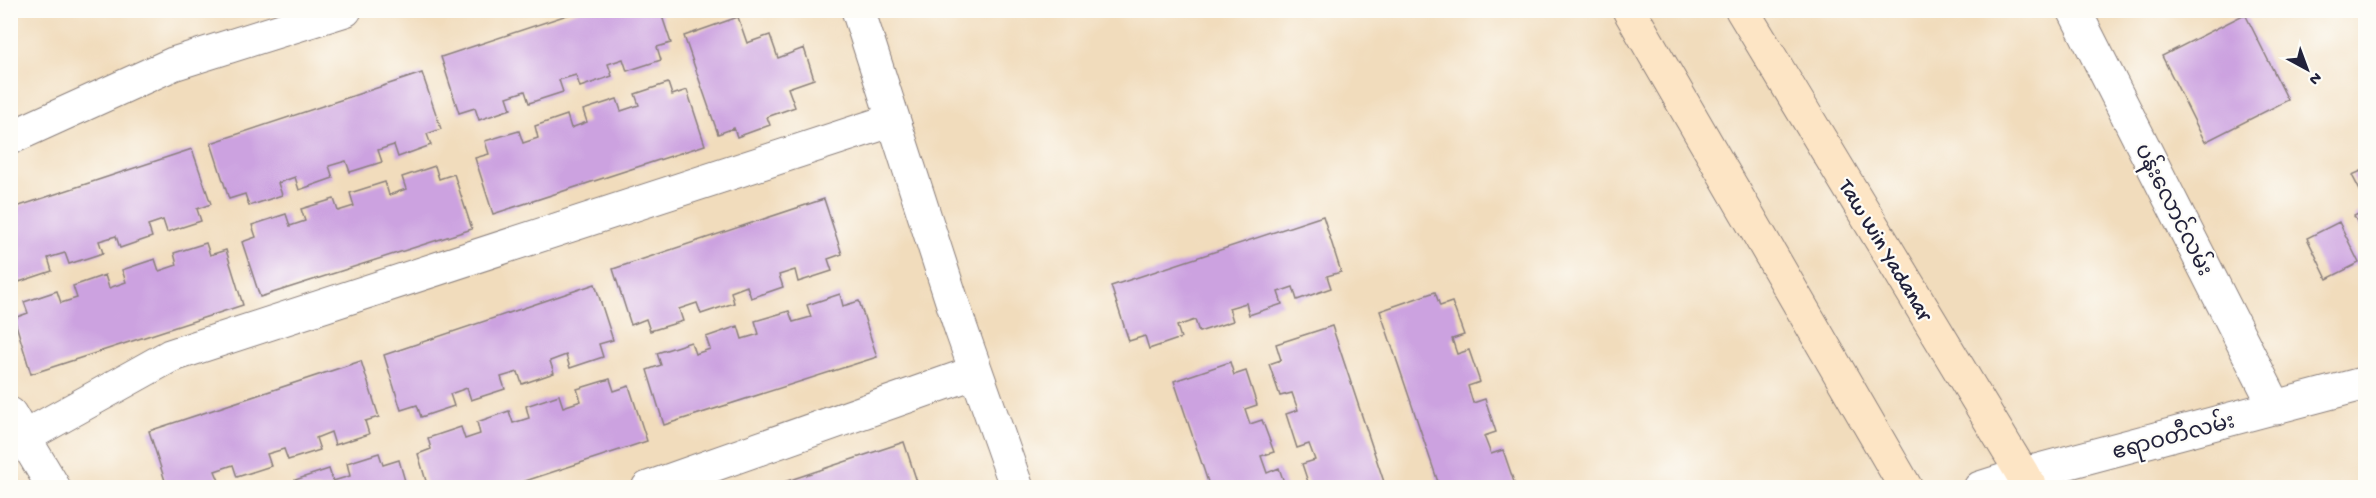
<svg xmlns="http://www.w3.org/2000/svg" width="2376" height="498" font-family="'Gochi Hand','Noto Sans Myanmar',sans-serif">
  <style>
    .building { fill: #cca2e0 }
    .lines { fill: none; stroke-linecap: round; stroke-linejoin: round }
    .street-casing { stroke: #8a7f7c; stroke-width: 35 }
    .secondary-casing { stroke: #8a7f7c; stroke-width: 35 }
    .street { stroke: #fff; stroke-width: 33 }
    .secondary { stroke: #fde5c5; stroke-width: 33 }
    .labels { text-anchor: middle; stroke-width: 4.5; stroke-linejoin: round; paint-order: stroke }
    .street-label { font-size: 22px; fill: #22223b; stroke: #fdfcf7 }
  </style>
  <rect width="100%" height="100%" fill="#fdfcf7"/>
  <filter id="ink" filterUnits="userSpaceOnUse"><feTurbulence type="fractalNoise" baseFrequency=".0167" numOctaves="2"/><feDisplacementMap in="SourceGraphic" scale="12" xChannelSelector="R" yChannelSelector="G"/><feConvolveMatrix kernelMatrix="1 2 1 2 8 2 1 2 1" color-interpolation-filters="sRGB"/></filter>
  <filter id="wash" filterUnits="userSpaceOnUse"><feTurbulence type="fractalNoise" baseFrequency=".008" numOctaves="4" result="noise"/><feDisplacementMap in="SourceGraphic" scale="24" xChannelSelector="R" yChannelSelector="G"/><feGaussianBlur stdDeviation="1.35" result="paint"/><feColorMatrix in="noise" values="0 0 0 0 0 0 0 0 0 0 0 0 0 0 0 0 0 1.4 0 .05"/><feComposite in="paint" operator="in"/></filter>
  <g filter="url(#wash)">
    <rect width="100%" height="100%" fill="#f1dcbc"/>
    <g id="blocks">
      <!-- building -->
      <path class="building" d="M582,10H660L671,43L657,47L661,60L627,71L623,59L608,64L612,76L580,87L576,75L559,80L563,92L529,103L525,91L507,97L511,109L479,120L475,108L459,113L441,57Z
        M2245,14L2288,100L2205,142L2162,56Z
        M738,17L747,43L770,35L778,58L804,48L814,79L788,88L795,107L767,117L770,125L737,137L734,128L718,134L684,36Z
        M422,73L441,129L427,134L431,145L398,157L394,145L378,150L382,162L350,172L346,161L329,166L333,178L299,190L295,177L278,183L282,195L249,206L245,194L229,199L211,143Z
        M668,83L672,95L687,90L705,145L493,214L475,158L489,154L485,141L519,131L523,143L538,138L535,126L567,115L571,128L587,122L583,110L617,99L621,111L639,105L635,94Z
        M192,149L211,204L197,209L201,221L167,232L163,220L148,225L152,237L120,248L116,236L99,241L103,253L69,264L65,253L48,258L52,271L19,282L15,269L10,271V209Z
        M435,166L439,179L454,174L472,229L260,297L242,242L256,237L252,225L286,214L290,226L305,221L301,209L334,199L338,211L354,206L350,193L385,182L389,195L406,189L402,177Z
        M2366,169V202L2352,175Z
        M824,199L842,254L828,259L832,271L798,282L795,270L779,275L783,287L751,298L747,286L731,292L734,303L701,314L697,303L679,309L683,321L650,331L646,319L631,325L613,269Z
        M2366,210V238L2354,216Z
        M1323,216L1341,272L1327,276L1331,288L1297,300L1293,287L1278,292L1282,304L1249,315L1246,303L1229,308L1233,321L1199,332L1195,320L1177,326L1181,338L1149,349L1145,336L1129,341L1111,286Z
        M2339,222L2359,263L2327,279L2307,238Z
        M206,243L210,255L226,250L243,305L31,374L14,318L28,313L24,302L57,291L61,303L77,298L73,286L105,275L109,288L126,282L122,270L155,259L159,271L177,265L174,253Z
        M595,284L613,340L599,344L603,357L570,368L566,355L550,361L554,373L522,384L518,372L501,377L505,389L471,400L467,388L450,394L454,406L421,417L417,405L401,410L384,355Z
        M1435,292L1440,306L1452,302L1464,335L1452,339L1457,354L1469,350L1480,382L1468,386L1473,403L1485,399L1496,432L1484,436L1491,454L1503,450L1514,482L1502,488H1440L1380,311Z
        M840,294L843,306L859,301L877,357L664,425L647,370L661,365L657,353L691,342L695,354L710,349L706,337L738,326L742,339L759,334L755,321L789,311L793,322L811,317L807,305Z
        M1332,326L1386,488H1310L1302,464L1315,460L1309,444L1297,448L1286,414L1298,410L1292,393L1280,396L1269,364L1281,360L1276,344Z
        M361,361L379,417L365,421L369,434L335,445L331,432L316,438L320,450L288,460L284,449L267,454L271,466L237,477L233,465L215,471L220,483L207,488H185L183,482L167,487L149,431Z
        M1230,362L1234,375L1246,371L1257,405L1245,409L1250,424L1262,420L1274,452L1261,456L1267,473L1279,468L1286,488H1210L1174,381Z
        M610,379L614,391L629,386L647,441L504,488H428L418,454L431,449L428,438L461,427L465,439L480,434L477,422L509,411L513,423L529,418L526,406L559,395L563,407L581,401L577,389Z
        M904,442L919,488H769V487Z
        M379,453L383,465L399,460L407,488H297L295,480L329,469L333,481L350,476L347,463Z"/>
    </g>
  </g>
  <g filter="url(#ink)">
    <use href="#blocks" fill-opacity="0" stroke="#8a7f7c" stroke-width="1.5"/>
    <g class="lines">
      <!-- street casing -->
      <g class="street-casing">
        <path id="street" d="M858,10L960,326L1017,488
          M2074,10L2276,408
          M10,138L173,64L345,10
          M10,414L54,488
          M10,445L170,356L893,120
          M648,488L976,372
          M1980,488L2024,474L2366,383"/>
      </g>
      <!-- secondary casing -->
      <g class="secondary-casing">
        <path id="secondary" d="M1629,10L1906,488
          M1742,10L2031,488"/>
      </g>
      <!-- street -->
      <use href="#street" class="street"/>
      <!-- secondary -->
      <use href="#secondary" class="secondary"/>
    </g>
  </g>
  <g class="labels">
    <!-- street labels -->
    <g class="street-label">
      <text transform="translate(2175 209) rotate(63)" y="8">ပန်းလောင်လမ်း</text>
      <text transform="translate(1887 249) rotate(59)" y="8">Taw Win Yadanar</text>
      <text transform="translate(2173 435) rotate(-15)" y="8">ဧရာဝတီလမ်း</text>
    </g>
  </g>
  <!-- margin -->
  <rect width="2376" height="498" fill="none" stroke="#fdfcf7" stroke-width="36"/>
  <!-- north arrow -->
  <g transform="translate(2307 69) rotate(139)" stroke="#fdfcf7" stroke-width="4.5" paint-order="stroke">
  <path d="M0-4.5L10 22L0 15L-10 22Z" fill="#22223b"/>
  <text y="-9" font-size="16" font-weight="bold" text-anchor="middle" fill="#22223b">N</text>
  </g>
</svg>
